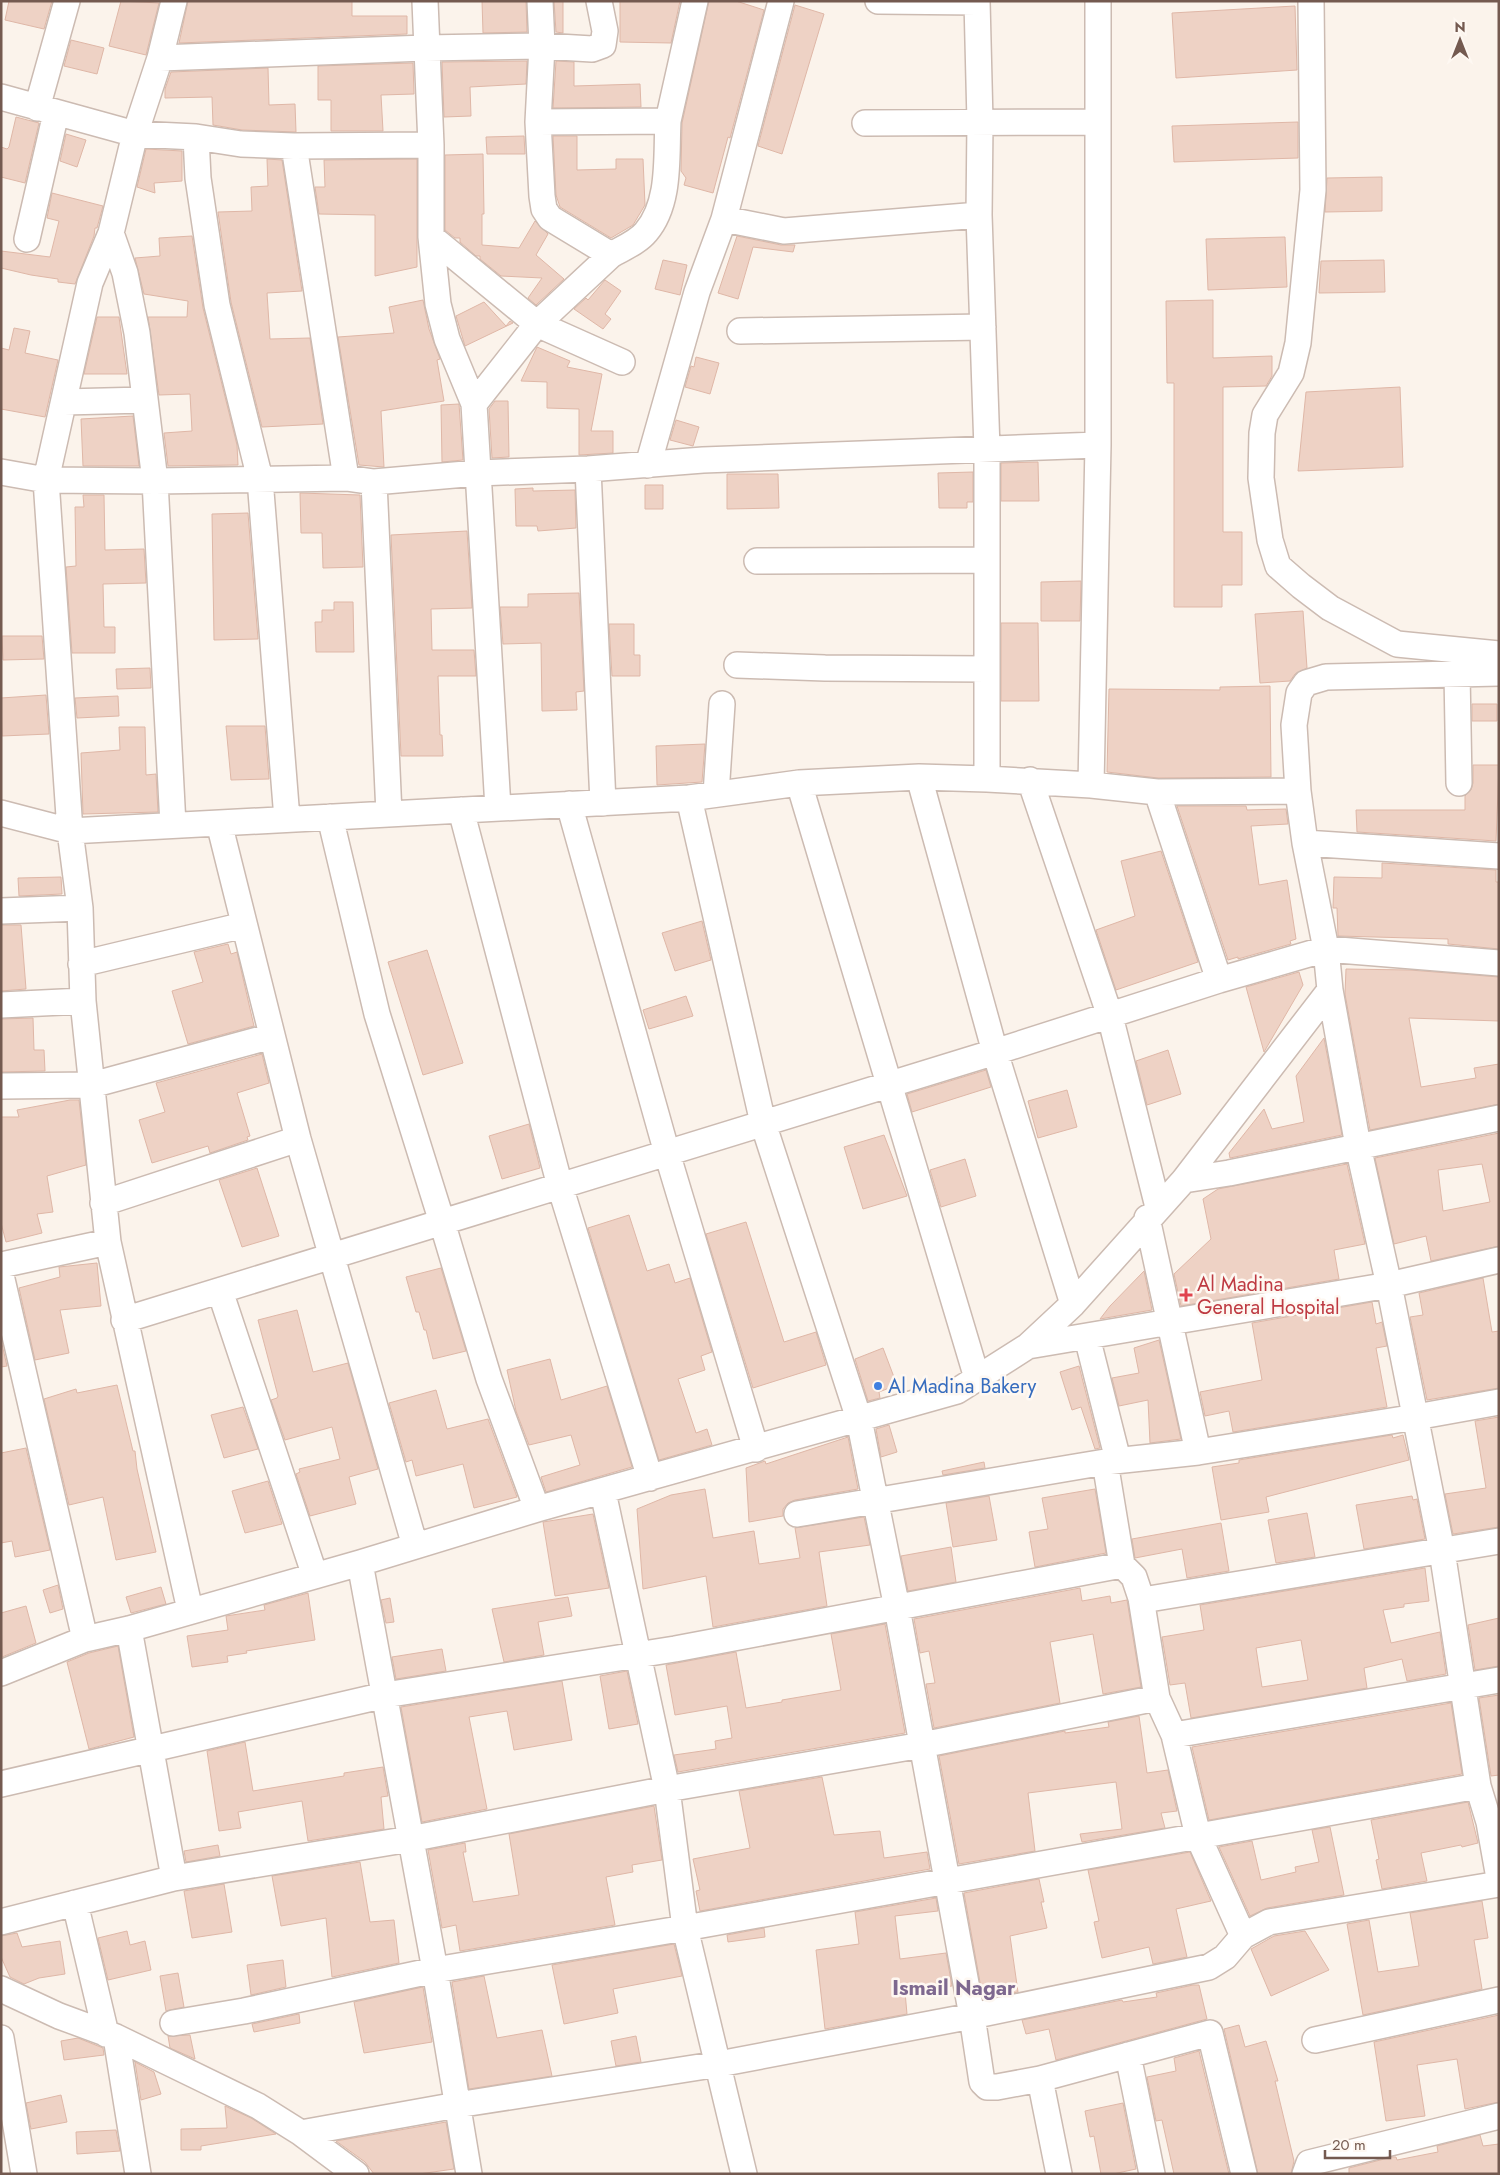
<svg xmlns="http://www.w3.org/2000/svg" width="1500" height="2175" font-family="Jost,sans-serif">
  <style>
    .building { fill: #eed2c5; stroke: #dfb7a7; fill-rule: evenodd }
    .lines { fill: none; stroke-linecap: round; stroke-linejoin: round }
    .minor-casing { stroke: #ccbbb2; stroke-width: 28 }
    .minor { stroke: #fff; stroke-width: 25 }
    .health-dot { fill: #e0444e; stroke: #fef8f2; stroke-width: 2 }
    .shop-dot { fill: #3f7fe0; stroke: #fef8f2; stroke-width: 2 }
    .labels { text-anchor: middle; stroke-width: 5; stroke-linejoin: round; paint-order: stroke }
    .health-label { font-size: 20px; fill: #be3a42; stroke: #fef8f2; text-anchor: start }
    .shop-label { font-size: 20px; fill: #366cbe; stroke: #fef8f2; text-anchor: start }
    .neighbourhood-label { font-size: 21px; font-weight: bold; fill: #7e688f; stroke: #fef8f2 }
  </style>
  <rect width="100%" height="100%" fill="#fbf3eb"/>
  <!-- building -->
  <path class="building" d="M9,1H52L44,29L5,20Z
    M121,1L159,3L146,55L109,46Z
    M188,1H352V16H407V34L179,43Z
    M482,1H526L527,32L483,33Z
    M554,1H563V33L556,32Z
    M620,1H680L671,43L620,42Z
    M709,1H736L764,10L730,138L728,137L713,193L684,185L686,178L681,171L682,123Z
    M795,5L824,14L782,154L758,146Z
    M1295,6L1297,70L1176,78L1172,13Z
    M71,40L104,48L97,74L64,66Z
    M527,61L526,84L470,87L471,116L444,117L442,62Z
    M556,61L574,62V86L640,84L641,107L553,108Z
    M413,63L414,94L381,95L383,131H331V100H318V66Z
    M268,68L269,105L295,104L296,132L242,130L213,125L212,97L165,98V89L171,72Z
    M16,117L39,123L25,183L1,177V147L7,149L9,147Z
    M1298,122V158L1174,162L1172,126Z
    M66,134L86,140L77,167L60,161Z
    M524,136L525,154H487L486,137Z
    M553,136H577V170L616,169V159H643L645,205L633,225L611,238L560,207L556,195Z
    M146,149L182,151V181L154,183L155,193L137,187Z
    M483,154L484,214H482V245L519,248L535,221L548,234L536,255L564,279L536,305L528,298L542,278L501,276L480,259V256H476L460,242V238H455L445,230V155Z
    M267,159L282,160L302,291L267,293L270,339L310,338L323,424L262,427L231,302L218,212L252,211L251,187L268,186Z
    M417,159V267L375,276V215L319,214L315,187H325L324,160Z
    M1382,177V211L1325,212L1327,178Z
    M52,193L103,206L97,228H95L94,236L75,284L58,282V279L31,275L1,268V251L50,257L59,221L47,218Z
    M192,236L203,308L237,445L238,465L168,466L164,433L192,431L190,394L159,395L148,317H187L188,301L144,294L135,258L160,256L159,238Z
    M737,236L781,245H795L793,252L753,247L738,299L718,293Z
    M1285,237L1287,287L1208,290L1206,239Z
    M663,260L687,265L680,295L655,289Z
    M1384,260L1385,292L1319,293L1321,261Z
    M605,280L621,291L605,314L611,319L603,329L574,309L586,298L588,300Z
    M423,300L429,329L440,359L437,360L444,401L381,411L384,467L359,465L338,337L394,333L389,307Z
    M1213,300V358L1272,356V376L1266,386L1223,387V532H1242V585H1222V607H1174V383H1167L1166,301Z
    M484,302L506,326L510,321L513,323L465,346L456,316Z
    M97,317H119L127,374H84Z
    M14,328L30,331L25,353L58,360L45,417L1,409V348L9,350Z
    M537,347L570,361L567,367L602,374L591,431H613V453L579,455V409L547,408V382L521,381Z
    M696,357L719,363L710,394L685,387L691,366L694,367Z
    M1400,387L1403,467L1298,471L1306,392Z
    M495,401H508L509,457L492,458L489,409Z
    M459,404L463,460L442,462L441,405Z
    M133,416L139,466H83L81,419Z
    M676,420L699,427L693,446L670,440Z
    M1038,462L1039,501H1001V463Z
    M973,472V502H967V508H939L938,473Z
    M727,474H778L779,508L727,509Z
    M645,485H663V509H645Z
    M533,488V491L575,490L576,528L538,531L537,526H516L515,489Z
    M300,493L360,495L363,567L323,568L322,533H301Z
    M83,495H104L105,550L144,549L146,583L103,584L104,627H115V653H72L66,567L76,566L75,507H84Z
    M248,513L258,639L214,640L212,514Z
    M467,531L472,608L431,609L432,650H474L476,676H438L440,735H442L443,756H401L391,535Z
    M1081,581L1080,621H1041V582Z
    M579,593L584,691L576,692L577,710L542,711L541,643L503,644L500,607H528V594Z
    M334,602H353L354,652H316L315,622H322V610H334Z
    M1303,611L1307,668L1295,674L1290,681L1260,683L1255,614Z
    M1001,623H1038L1039,701H1001Z
    M609,624H634V655H640V676H612Z
    M2,636H42L44,659L3,660Z
    M150,668L151,688L117,689L116,669Z
    M1270,686L1271,777L1158,778L1107,772L1109,689L1220,690V687Z
    M46,695L49,734L2,736L1,698Z
    M118,696L119,716L77,718L75,698Z
    M1472,704H1497V721H1472Z
    M226,726H265L269,779L231,780Z
    M119,727H145L146,775L156,774L158,812L83,814L81,753L120,750Z
    M705,744L702,782L657,785L656,746Z
    M1473,765H1499L1496,841L1357,832L1356,810H1465V796L1471,790L1473,783Z
    M1177,806H1246L1247,810L1286,809L1288,824L1251,826L1259,885L1287,880L1296,939L1290,941L1291,944L1238,959V957L1228,960Z
    M1161,851L1198,962L1116,990L1096,930L1135,916L1121,861Z
    M1382,863L1496,870V882H1499V949L1448,944V939L1338,936L1337,908H1333L1334,877L1382,878Z
    M61,877L62,894L19,896L18,878Z
    M702,921L711,960L675,971L662,933Z
    M1,925H21L26,989L1,991Z
    M228,944L231,954L237,952L254,1026L188,1044L172,991L203,982L194,952Z
    M427,950L463,1063L423,1075L388,962Z
    M1346,969L1410,970L1499,977V1021L1409,1018L1421,1087L1476,1078L1474,1068L1499,1064V1104L1370,1130L1345,994Z
    M1299,972L1303,985L1264,1052L1246,987Z
    M686,996L693,1016L649,1029L643,1010Z
    M33,1018L34,1050H44L45,1071L1,1072V1019Z
    M1324,1038L1342,1135L1230,1158L1229,1153L1264,1109L1272,1129L1304,1122L1296,1076Z
    M1168,1050L1181,1094L1147,1105L1136,1061Z
    M262,1054L269,1083L237,1093L250,1136L247,1137L248,1140L210,1153L208,1146L152,1163L139,1120L165,1112L156,1083Z
    M986,1070L991,1087L912,1112L907,1094Z
    M1067,1090L1077,1127L1038,1138L1028,1101Z
    M70,1100H79L86,1165L47,1176L53,1212L37,1214L42,1233L6,1242L1,1223V1117H19L17,1110Z
    M529,1124L540,1168L502,1179L489,1136Z
    M1499,1133V1246L1431,1261L1426,1236L1394,1244L1375,1158ZM1482,1164L1490,1202L1443,1211L1438,1170Z
    M884,1135L907,1196L863,1209L844,1147Z
    M965,1159L976,1196L941,1207L930,1170Z
    M1347,1164L1365,1244L1334,1250L1339,1279L1181,1306L1174,1274L1211,1239L1203,1199L1218,1189Z
    M257,1168L279,1236L242,1247L219,1180Z
    M629,1215L647,1271L669,1264L675,1283L690,1278L712,1352L701,1356L705,1370L678,1379L696,1433L707,1429L712,1445L659,1460L588,1228Z
    M746,1222L784,1342L816,1332L826,1365L753,1388L706,1234Z
    M97,1263L101,1306L60,1310L69,1353L35,1360L19,1288L60,1277L59,1267Z
    M441,1268L466,1351L433,1359L426,1330H424L419,1312H416L406,1277Z
    M1144,1271L1152,1310L1100,1319L1110,1306Z
    M1483,1278L1492,1332L1499,1331V1388L1427,1400L1410,1317L1423,1315L1419,1293Z
    M1372,1302L1376,1324L1382,1322L1387,1346L1376,1348L1387,1407L1233,1432L1229,1411L1205,1416L1200,1392L1262,1380L1252,1323Z
    M297,1310L313,1372L348,1363L378,1469L349,1477L356,1504L310,1516L296,1474L300,1472L299,1469L340,1459L332,1427L285,1440L271,1400L277,1398L278,1396L258,1320Z
    M1,1340L7,1366L1,1367Z
    M1159,1340L1181,1439L1150,1443L1148,1400L1119,1406L1112,1378L1139,1373L1134,1348Z
    M883,1348L897,1385L879,1392L880,1398L868,1401L855,1359Z
    M550,1359L561,1400L607,1386L632,1467L546,1492L541,1477L580,1465L571,1435L529,1445L516,1411L507,1370Z
    M1079,1366L1100,1448L1095,1449L1081,1407L1072,1410L1060,1372Z
    M117,1385L133,1451H135L137,1469L156,1552L116,1560L103,1497L69,1505L44,1399L76,1389L77,1393Z
    M436,1390L447,1429L488,1419L517,1497L474,1508L463,1464L416,1476L412,1460L406,1462L389,1403Z
    M243,1407L258,1449L224,1458L211,1415Z
    M1499,1417V1527L1453,1534L1445,1494L1486,1488L1475,1421Z
    M889,1425L897,1452L881,1457L876,1429Z
    M1392,1435L1393,1438L1403,1435L1409,1460L1266,1497L1269,1512L1221,1520L1212,1467L1239,1463V1460Z
    M848,1437L858,1489L795,1500L788,1503L783,1509V1516L749,1522L746,1468L765,1461L766,1464Z
    M26,1448L50,1550L15,1557L12,1541L1,1543V1453Z
    M984,1462L985,1468L943,1475L942,1471Z
    M268,1481L282,1524L245,1533L232,1491Z
    M705,1489L713,1538L754,1531L759,1564L800,1558L795,1528L864,1517L870,1545L819,1552L827,1606L713,1627L706,1576L643,1589L637,1509L671,1495Z
    M1095,1489L1106,1553L1035,1567L1029,1532L1048,1529L1042,1498Z
    M989,1496L997,1540L953,1547L946,1503Z
    M1412,1496L1413,1500L1417,1499L1425,1539L1364,1549L1356,1505Z
    M1307,1513L1315,1557L1276,1563L1268,1520Z
    M593,1514L609,1588L555,1596L543,1522Z
    M1221,1523L1229,1571L1187,1578L1182,1549L1135,1558L1132,1539Z
    M951,1547L956,1582L908,1591L901,1556Z
    M1425,1568L1429,1601L1404,1604V1607L1383,1610L1391,1643L1440,1632L1446,1674L1407,1681L1402,1659L1364,1668L1367,1688L1191,1718L1185,1683L1170,1685L1162,1637L1204,1630L1200,1605ZM1301,1640L1308,1680L1262,1687L1256,1648Z
    M58,1585L63,1609L50,1613L43,1590Z
    M161,1587L166,1604L131,1613L126,1597Z
    M1080,1588L1082,1601L1110,1596L1111,1603L1127,1600L1141,1687L1103,1694L1093,1634L1050,1642L1060,1703L934,1728L926,1684L935,1683L929,1651L920,1653L914,1619Z
    M308,1593L315,1640L246,1651L247,1653L227,1656L228,1662L192,1667L187,1636L228,1630L226,1616L265,1610L264,1605Z
    M568,1597L572,1616L538,1622L544,1655L504,1662L492,1609Z
    M390,1598L394,1622L386,1623L381,1600Z
    M26,1606L36,1643L2,1657L1,1613Z
    M1499,1618V1666L1475,1670L1468,1625Z
    M885,1624L905,1733L678,1772L674,1755L716,1749L715,1741L732,1738L727,1706L675,1715L666,1665L736,1652L746,1708L782,1702V1700L841,1690L831,1634Z
    M118,1646L134,1737L89,1749L67,1662L89,1653Z
    M442,1649L446,1671L396,1679L392,1657Z
    M627,1671L638,1724L609,1729L600,1676Z
    M562,1681L572,1740L514,1750L507,1711L469,1717L487,1809L422,1822L401,1707Z
    M1499,1695V1775L1491,1776L1479,1698Z
    M1451,1703L1462,1774L1209,1820L1192,1747Z
    M1139,1716L1147,1773L1168,1770L1177,1811L1161,1813L1165,1828L1082,1842L1080,1834L1122,1829L1116,1782L1028,1793L1035,1851L959,1864L939,1756L1065,1731V1733L1109,1727L1108,1722Z
    M245,1742L253,1791L344,1776V1773L383,1767L388,1796L381,1797L384,1829L308,1841L302,1801L238,1812L241,1828L219,1831L207,1751Z
    M822,1777L834,1835L880,1831L884,1858L927,1852L930,1869L700,1911L696,1891L700,1890L693,1859L750,1848L739,1791Z
    M1468,1802L1478,1843L1462,1847L1461,1845L1421,1853L1427,1881L1382,1889L1376,1860L1379,1859L1371,1820Z
    M654,1806L662,1860L632,1865L633,1872L606,1877L615,1925L460,1951L456,1925L442,1928L428,1850L465,1843L466,1852H463L473,1902L519,1895L509,1834Z
    M1330,1827L1344,1895L1267,1908L1250,1916L1219,1847L1252,1841L1261,1880L1296,1872L1295,1867L1319,1862L1312,1830Z
    M218,1845L220,1856L186,1862L184,1851Z
    M1190,1852L1211,1901L1176,1909L1187,1957L1153,1964L1149,1947L1102,1958L1094,1922L1099,1921L1088,1870Z
    M360,1862L370,1922L394,1920L399,1963L332,1977L326,1918L281,1926L272,1876Z
    M1039,1879L1044,1902H1041L1047,1928L1010,1936L1018,1992L983,1999L964,1893Z
    M224,1884L232,1932L192,1938L184,1891Z
    M936,1898L938,1911L895,1916L900,1959L946,1953L952,1986L905,1992L907,2014L825,2029L816,1950L859,1944L855,1912Z
    M1482,1901L1488,1938L1474,1940L1482,1989L1363,2015L1347,1924L1369,1920L1378,1972L1419,1966L1410,1913Z
    M764,1928L765,1937L728,1942L727,1935Z
    M127,1931L130,1945L145,1941L151,1970L108,1980L98,1938Z
    M1305,1931L1329,1970L1271,1996L1251,1949L1274,1936Z
    M17,1933L22,1947L60,1941L65,1974L39,1978L24,1984L10,1977L1,1957V1936Z
    M674,1944L682,1976L613,1989L618,2013L564,2024L552,1965Z
    M283,1960L286,1987L251,1995L247,1965Z
    M178,1973L184,2007L166,2011L160,1976Z
    M484,1976L497,2038L542,2030L552,2076L469,2089L452,1982Z
    M1193,1985H1199L1207,2019L1056,2060L1049,2029L1026,2034L1022,2020L1122,2000L1123,2002L1157,1997L1156,1993Z
    M423,1987L432,2042L364,2053L354,2002Z
    M299,2014L300,2023L254,2032L252,2024Z
    M1499,2015V2102L1465,2109L1457,2059L1417,2065L1425,2116L1386,2121L1374,2042Z
    M1239,2025L1245,2047L1266,2041L1278,2081H1275L1294,2161L1291,2174H1258L1224,2029Z
    M190,2035L195,2059L170,2048L168,2036Z
    M636,2036L641,2062L616,2066L611,2041Z
    M78,2038L103,2048L104,2055L64,2060L61,2041Z
    M1199,2051L1229,2174H1174L1162,2120L1156,2121L1147,2077L1176,2071L1174,2058Z
    M135,2062L154,2072L161,2094L141,2100Z
    M61,2095L67,2122L31,2129L26,2103Z
    M1123,2103L1136,2169L1113,2174H1101L1094,2136L1090,2137L1085,2111Z
    M225,2106L251,2118L276,2134L201,2146V2150H181V2129L227,2128Z
    M446,2122L454,2169L419,2174H374L365,2162L336,2141Z
    M116,2130L120,2151L77,2154L76,2132Z
    M1480,2135L1483,2146L1499,2144V2174H1349V2168L1392,2157H1396L1397,2160L1438,2152L1437,2146Z"/>
  <g class="lines">
    <!-- minor casing -->
    <g class="minor-casing">
      <path id="minor" d="M425,1L431,145V237L438,304L447,339L474,404
        M540,1L542,46L538,122L542,196L544,209L550,218L611,255C623,248 638,242 646,232C671,203 666,156 668,121
        M878,1L977,2
        M977,1L980,122L979,215L987,449V779L1091,785L1157,792L1298,791
        M1311,1L1313,190L1298,343L1291,373L1265,415L1262,433L1261,478L1270,540L1278,566L1301,586L1330,608L1397,644L1499,654
        M160,58L425,48L542,46L592,49L603,45L605,31L599,1
        M1,97L135,134L196,137L241,144L294,146L431,145
        M37,108L67,1
        M538,122L668,121L695,1
        M865,123L1097,122
        M196,137L198,178L217,305L260,479L287,819
        M294,146L346,478
        M724,219L784,231L979,215
        M111,233L90,283L46,480L70,831L80,908L83,1001L108,1242L190,1610
        M431,237L537,324L622,362
        M27,239L56,113
        M740,331L983,327
        M64,402L145,400
        M648,465L697,292L724,219L781,1
        M588,469L603,803
        M1,472L46,480L155,481L346,478L374,482L477,473L588,469L703,460L1098,445
        M374,482L389,814
        M757,561L986,560
        M737,665L825,668L987,669
        M1457,673L1459,783
        M1499,673L1326,677L1306,683L1299,693L1294,725L1298,791L1305,843L1326,949L1330,990L1358,1146L1389,1285L1442,1551L1478,1786L1489,1822L1499,1878
        M919,777L995,1052L1073,1304
        M1030,780L1110,1016L1158,1207
        M799,783L977,1378
        M1091,785L1098,445V1
        M1157,792L1219,980
        M716,794L722,704
        M689,798L763,1123L859,1419L897,1608L972,2016L982,2082L987,2087H997L1040,2079L1210,2033L1244,2174
        M569,804L667,1153L756,1449
        M498,808L474,404L537,324L611,255
        M461,810L560,1186L650,1478
        M1,813L70,831L689,798L799,783L919,777L987,779
        M330,817L377,1014L442,1222L489,1379L537,1509
        M219,823L298,1139L415,1546
        M173,825L155,481L137,333L125,273L111,233L135,134L160,58L174,1
        M1305,843L1499,856
        M1,911L80,908
        M81,964L244,925
        M1,1005L83,1001
        M1,1086L92,1085L272,1036
        M1184,1180L1229,1173L1499,1118
        M103,1203L298,1139
        M1147,1218L1198,1452
        M1,1265L108,1242
        M1,1275L85,1639
        M220,1291L315,1576
        M124,1320L995,1052L1219,980L1326,949L1499,963
        M1087,1337L1118,1460
        M1028,1346L1389,1285L1499,1260
        M1105,1462L1122,1565
        M603,1492L667,1789L685,1928L744,2174
        M797,1514L1105,1462L1198,1452L1416,1417L1499,1402
        M360,1563L435,1970L469,2174
        M1141,1598L1157,1698
        M129,1629L174,1878
        M1,1673L85,1639L129,1629L360,1563L537,1509L957,1391L1028,1346L1073,1304L1184,1180L1330,990
        M1174,1735L1198,1836L1243,1936
        M1,1784L385,1695L675,1649L1122,1565L1134,1577L1141,1598L1149,1599L1499,1541
        M75,1903L106,2034
        M1,1922L174,1878L410,1839L667,1789L922,1745L1157,1698L1174,1735L1499,1680
        M1,1989L59,2016L116,2037L258,2106L301,2133L356,2174
        M173,2023L244,2011L435,1970L685,1928L1478,1786
        M116,2037L138,2174
        M1,2038L24,2174
        M1315,2040L1499,2000
        M1128,2055L1152,2174
        M1040,2079L1059,2174
        M301,2133L457,2105L719,2064L972,2016L1209,1967L1225,1957L1243,1936L1269,1922L1499,1884
        M1305,2174L1309,2163L1499,2116"/>
    </g>
    <!-- minor -->
    <use href="#minor" class="minor"/>
  </g>
  <!-- markers -->
  <path class="health-dot" d="M1183.5 1287.5h5v5h5v5h-5v5h-5v-5h-5v-5h5z"/>
  <circle class="shop-dot" cx="878" cy="1386" r="5"/>
  <g class="labels">
    <!-- health labels -->
    <g class="health-label">
      <text x="1197" y="1291">Al Madina<tspan x="1197" dy="23">General Hospital</tspan></text>
    </g>
    <!-- shop labels -->
    <g class="shop-label">
      <text x="888" y="1393">Al Madina Bakery</text>
    </g>
    <!-- neighbourhood labels -->
    <g class="neighbourhood-label">
      <text x="954" y="1995">Ismail Nagar</text>
    </g>
  </g>
  <!-- border -->
  <rect width="1500" height="2175" fill="none" stroke="#745a50" stroke-width="5"/>
  <!-- north arrow -->
  <g transform="translate(1460 40)" stroke="#fef8f2" stroke-width="4" paint-order="stroke">
  <path d="M0-4L9 19L0 12L-9 19Z" fill="#745a50"/>
  <text y="-8" font-size="14" font-weight="bold" text-anchor="middle" fill="#745a50">N</text>
  </g>
  <!-- scale -->
  <path d="M1325 2150v8h65v-8" fill="none" stroke="#745a50" stroke-width="2.5"/>
  <text x="1332" y="2150" font-size="15" fill="#745a50" stroke="#fef8f2" stroke-width="4" paint-order="stroke">20 m</text>
</svg>
